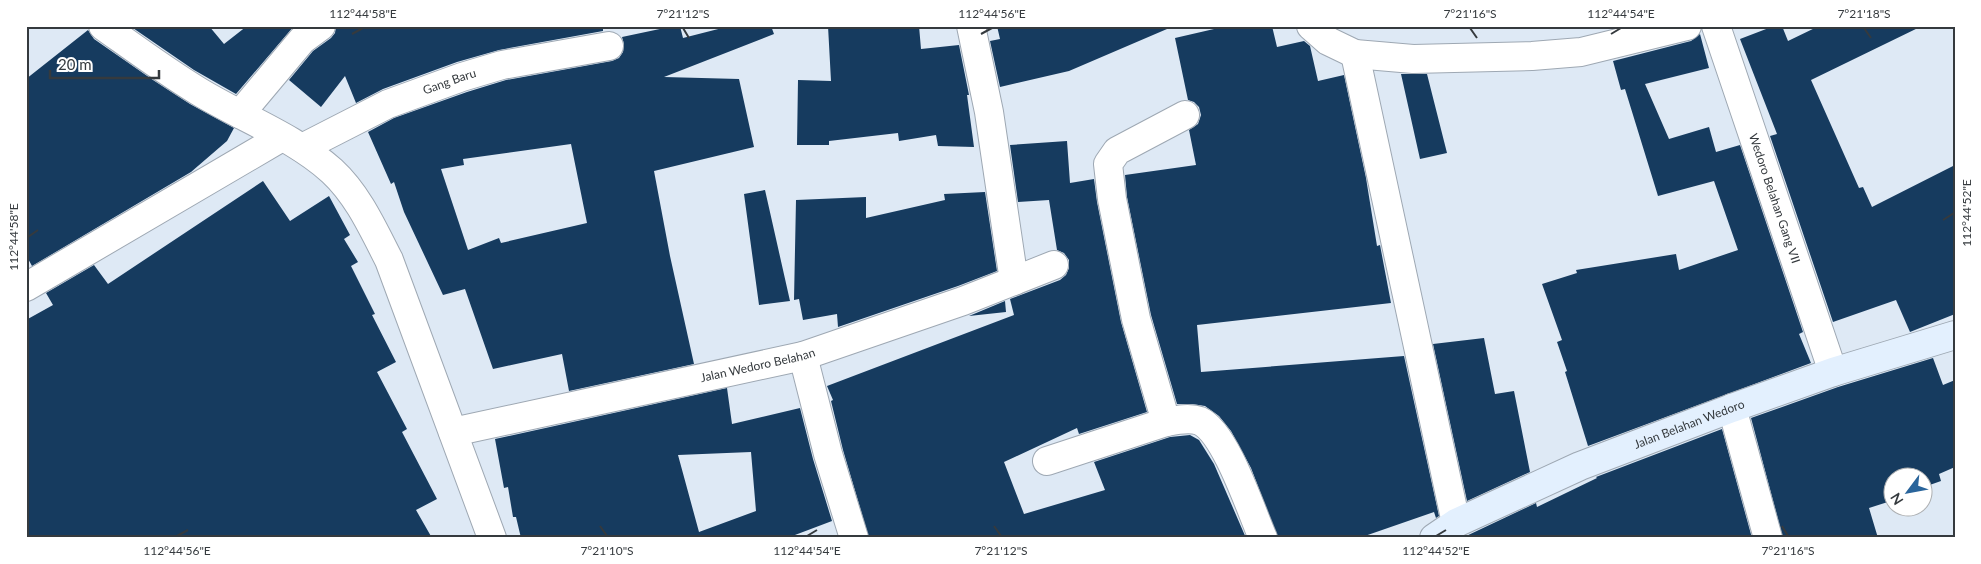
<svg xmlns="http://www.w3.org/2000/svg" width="1981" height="564" font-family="Lato,sans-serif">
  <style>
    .building { fill: #163b5f; fill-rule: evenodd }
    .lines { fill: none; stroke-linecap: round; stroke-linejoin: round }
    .street-casing { stroke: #9ea8b3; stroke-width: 30 }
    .secondary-casing { stroke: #9ea8b3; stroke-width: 30 }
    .street { stroke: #fff; stroke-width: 28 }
    .secondary { stroke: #e3f0fe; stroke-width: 28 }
    .ticks { fill: none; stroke: #353a3e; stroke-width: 2 }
    .labels { text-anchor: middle; stroke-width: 5; stroke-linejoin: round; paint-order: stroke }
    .street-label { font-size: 12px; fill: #353a3e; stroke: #fff }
    .neatline { fill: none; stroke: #353a3e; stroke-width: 2 }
    .ticks-label { font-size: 12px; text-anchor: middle; fill: #353a3e }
  </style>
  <rect width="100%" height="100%" fill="#dee9f5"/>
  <!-- building -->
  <path class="building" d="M130,26H209L224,44L247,26H294L236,94L194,70Z
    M336,26H603V31L499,50L457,62L383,89L356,103L345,76L321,107L289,80L313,51L331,38L335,33Z
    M674,26H680L683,38L730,26H771L774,34L664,77L739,79L754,147L654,171L670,256L694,364L569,391L562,354L493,369L465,289L443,295L404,212L394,182L391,184L368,132L394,118L467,92L506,80L612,61L619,58L623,52L624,44L622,37ZM571,144L587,223L501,243L499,238L468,250L441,169L464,165L463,159Z
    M828,26H919L921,49L959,45L969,95H967L974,147L938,146L936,135L899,141L898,133L829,141V145H797L798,80L831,81Z
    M997,26H1174L1069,71L1000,87L990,41L1000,39Z
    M1227,26H1272L1277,47L1304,41L1310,46L1318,81L1344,75L1366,178L1377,246L1380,245L1391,303L1197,325L1201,372L1404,356L1439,516L1436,518L1434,512L1359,538H1278L1251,468L1231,431L1219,416L1205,406L1192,404H1177L1151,315L1127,197L1125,175L1196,165L1189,130L1198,124L1201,115L1199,107L1194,102L1188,100L1175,38Z
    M1774,26H1782L1788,41L1819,26H1922L1811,80L1859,188L1863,187L1872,207L1955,165V314L1910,332L1896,300L1833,322L1770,136L1777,134L1740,39Z
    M88,30L94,39L153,80L190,104L234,128L227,141L191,172L32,266L26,255V79Z
    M1700,34L1709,68L1645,84L1669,139L1709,127L1716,152L1740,145L1803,332L1799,334L1811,363L1588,446L1565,372L1567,371L1557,342L1562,340L1542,284L1577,273L1576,270L1676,254L1679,270L1738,250L1714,181L1658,196L1625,89L1621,90L1613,61L1691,41Z
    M1401,74H1427L1447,153L1420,159Z
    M1067,141L1070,183L1094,179L1097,202L1121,322L1147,412L1079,434L1077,428L1004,462L1024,514L1105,490L1094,462L1170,437L1190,435L1199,440L1214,464L1246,538H869L843,450L831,401L833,400L827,386L1014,315L1010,299L1060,280L1066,275L1069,268V260L1064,253L1057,250L1049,200L1018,202L1010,145Z
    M263,181L290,221L329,196L350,235L344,239L358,262L351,266L375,314L372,315L396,362L377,372L407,429L402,432L437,499L416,510L432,538H26V320L53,305L46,293L94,265L108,284Z
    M765,190L790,301L759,305L744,194Z
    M985,192L997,271L958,286L838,327L837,314L803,320L799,299L794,300L796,200L866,197V218L945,200L944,194Z
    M1005,301L1006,312L969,316Z
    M1484,338L1495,394L1514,391L1530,472L1467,501L1433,344Z
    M1933,358L1943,385L1955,380V467L1939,474L1941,481L1924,487V476H1894V500L1869,508L1878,538H1783L1751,418L1838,387Z
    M727,388L732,424L800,408L813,459L832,521L787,538H521L516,517H513L508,487L504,488L495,439ZM751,452L756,511L699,532L678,455Z
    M1722,429L1752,538H1462L1536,503L1537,507L1597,478L1596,477Z"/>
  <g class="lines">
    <!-- street casing -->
    <g class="street-casing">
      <g id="street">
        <path d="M103,26C134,48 165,71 198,91C242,118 293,136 332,171C358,195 373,229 389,260L492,538"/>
        <path d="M971,26L989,112L1014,281"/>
        <path d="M1311,26L1328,41L1355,54L1413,59L1532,56L1581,52L1687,26"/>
        <path id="s1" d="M1716,26L1833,372"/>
        <path d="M1355,54L1456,523"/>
        <path d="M240,114L302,40L321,26"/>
        <path id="s2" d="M302,148L388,104L462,77L502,65L609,46"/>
        <path d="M26,287L282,137"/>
        <path d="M803,356L828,454L854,538"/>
        <path d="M1732,408L1768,538"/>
        <path d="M1166,422L1136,319L1112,199L1108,164L1117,151L1185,115"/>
        <path id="s3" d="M453,432L803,356L963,301L1054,265"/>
        <path d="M1047,461L1166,422C1176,420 1189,417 1200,421C1226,433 1251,511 1263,538"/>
      </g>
    </g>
    <!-- secondary casing -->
    <g class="secondary-casing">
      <g id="secondary">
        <path id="s4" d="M1434,538L1456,523L1580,466L1732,408L1833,372L1955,335"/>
      </g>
    </g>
    <!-- street -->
    <use href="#street" class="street"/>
    <!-- secondary -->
    <use href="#secondary" class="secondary"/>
  </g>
  <!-- ticks -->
  <path class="ticks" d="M683,28L689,38M1470,28L1477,38M1864,28L1871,38M352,34L363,28M981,34L992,28M1611,34L1621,28M1943,220L1954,213M28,237L38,230M600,526L607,536M994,526L1001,536M1782,526L1788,536M177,536L188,530M807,536L817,530M1436,536L1446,530"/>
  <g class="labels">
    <!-- street labels -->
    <g class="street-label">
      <text dy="4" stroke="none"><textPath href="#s2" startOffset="162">Gang Baru</textPath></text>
      <text dy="4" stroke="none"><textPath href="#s1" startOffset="182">Wedoro Belahan Gang VII</textPath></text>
      <text dy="4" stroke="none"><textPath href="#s3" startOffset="312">Jalan Wedoro Belahan</textPath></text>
      <text dy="4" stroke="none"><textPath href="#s4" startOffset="280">Jalan Belahan Wedoro</textPath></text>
    </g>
  </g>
  <!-- border -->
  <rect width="1981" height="564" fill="none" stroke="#ffffff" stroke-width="55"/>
  <!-- north arrow -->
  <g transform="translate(1908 492) rotate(238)"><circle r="24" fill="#ffffff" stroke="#aeb0b2"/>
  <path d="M0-4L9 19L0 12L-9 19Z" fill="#29649b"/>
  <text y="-8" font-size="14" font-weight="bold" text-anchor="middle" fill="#353a3e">N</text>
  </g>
  <!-- scale -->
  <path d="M50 70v8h109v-8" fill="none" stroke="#353a3e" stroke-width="2.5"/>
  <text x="58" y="70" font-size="15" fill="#353a3e" stroke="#ffffff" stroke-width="4" paint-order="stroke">20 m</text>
  <rect x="28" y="28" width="1926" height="508" class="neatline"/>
  <g class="ticks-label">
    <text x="363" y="18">112°44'58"E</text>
    <text x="683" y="18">7°21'12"S</text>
    <text x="992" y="18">112°44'56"E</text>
    <text x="1470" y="18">7°21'16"S</text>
    <text x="1621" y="18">112°44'54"E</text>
    <text x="1864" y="18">7°21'18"S</text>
    <text transform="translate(1967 213) rotate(-90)" y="4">112°44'52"E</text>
    <text transform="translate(14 237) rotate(-90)" y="4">112°44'58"E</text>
    <text x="177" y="555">112°44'56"E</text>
    <text x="607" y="555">7°21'10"S</text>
    <text x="807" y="555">112°44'54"E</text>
    <text x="1001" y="555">7°21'12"S</text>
    <text x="1436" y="555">112°44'52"E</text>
    <text x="1788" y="555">7°21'16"S</text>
  </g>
</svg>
